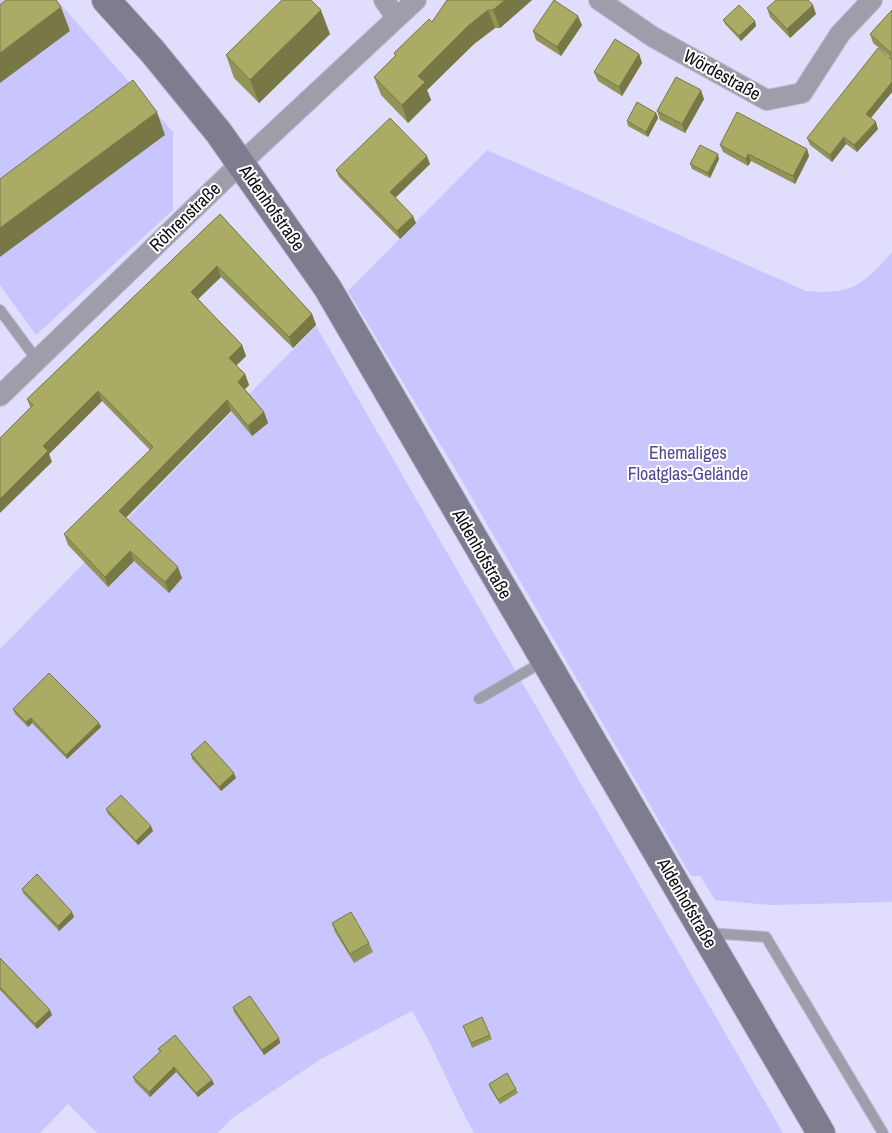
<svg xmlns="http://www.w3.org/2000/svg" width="892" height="1133" font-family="'Archivo Narrow',sans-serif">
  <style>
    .green { fill: #c9c5ff }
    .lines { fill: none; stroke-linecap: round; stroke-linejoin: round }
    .lane-casing { stroke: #bebcd7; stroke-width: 12 }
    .street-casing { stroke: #bebcd7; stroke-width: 22 }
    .secondary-casing { stroke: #bebcd7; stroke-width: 30 }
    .lane { stroke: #9e9eaa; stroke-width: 10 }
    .street { stroke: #9e9eaa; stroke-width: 20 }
    .secondary { stroke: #7d7d8f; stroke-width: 28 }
    .wall { fill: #929356 }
    .shaded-wall { fill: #777846 }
    .building { fill: #aaab64; stroke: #777846 }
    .labels { text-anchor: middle; stroke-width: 4; stroke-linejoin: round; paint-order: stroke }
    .street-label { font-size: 18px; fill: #0c0b14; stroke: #fff }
    .park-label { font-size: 18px; fill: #534695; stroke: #fff }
  </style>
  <rect width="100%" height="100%" fill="#e0defc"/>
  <!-- green -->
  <path class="green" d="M0,0H57L173,132V210L36,335L0,285Z
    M487,150L806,291C852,295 863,285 892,252V902L771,905L715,900L700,876H691L458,474L348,291Z
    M316,326L783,1133H474C451,1093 436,1050 412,1011L321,1059L231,1119L218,1133H97L68,1104L40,1133H0V649Z"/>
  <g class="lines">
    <!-- lane casing -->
    <g class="lane-casing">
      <path id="lane" d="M0,310L37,360
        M479,699L544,661
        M708,933L766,937L883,1133"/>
    </g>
    <!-- street casing -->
    <g class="street-casing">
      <path id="street" d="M384,0L396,17
        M599,0L653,37L767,100L802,93L840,34L872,0
        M0,396L240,164L416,0"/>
    </g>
    <!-- secondary casing -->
    <g class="secondary-casing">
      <path id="secondary" d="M106,0L153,52L219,133L327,287L821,1133"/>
    </g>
    <!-- lane -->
    <use href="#lane" class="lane"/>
    <!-- street -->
    <use href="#street" class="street"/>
    <!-- secondary -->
    <use href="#secondary" class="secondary"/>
  </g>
  <!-- wall -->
  <path class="wall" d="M447,0H532L500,28H495L474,44L427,90L431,100L408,123L381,95L374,77L395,56L394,53L432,22Z
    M767,8L816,14L790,38L770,17Z
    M892,10V92L871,118L878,129L857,152L846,144L832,162L810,145L807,138L890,57L873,43L870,34Z
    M723,20L755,21L756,26L741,41L725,24Z
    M582,25L561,56L536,40L533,31Z
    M330,34L259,103L234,78L226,55Z
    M639,54L642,63L622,96L598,81L594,72Z
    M704,99L685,133L660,120L657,111Z
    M656,113L658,118L648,137L628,126L627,121Z
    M720,145L807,149L809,156L795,184L751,161L748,166L723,152Z
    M719,159L710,178L692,169L690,164Z
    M430,164L395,198L416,223L400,239L339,177L336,170Z
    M220,214L312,314L316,325L293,348L221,277L198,299L242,345L246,356L236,365L245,374L249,385L245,389L264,412L268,423L252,436L231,411L126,518L182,578L169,593L134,561L108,587L68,545L64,534L150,450L102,401L49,454L52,462L27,399Z
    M13,709L99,723L101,727L67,759L32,723L28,727L15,714Z
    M191,754L236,778L221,791L192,759Z
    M106,809L153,831L138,845L108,814Z
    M22,889L74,917L59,931L23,893Z
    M332,923L369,943L373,952L354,963L335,932Z
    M0,958L52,1015L37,1029L0,990Z
    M233,1007L279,1038L280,1043L264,1055L234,1012Z
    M465,1030L490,1035L492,1039L472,1048Z
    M158,1049L212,1080L214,1084L198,1097L176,1072L150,1097L135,1082L133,1077L160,1052Z
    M489,1084L516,1089L518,1093L500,1104L490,1088Z"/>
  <!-- shaded-wall -->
  <path class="shaded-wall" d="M505,0H532L500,28L493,10Z
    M813,5L816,14L790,38L787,29Z
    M61,7L70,31L0,83V53Z
    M321,10L330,34L259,103L250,80Z
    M488,10L495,28L474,44L427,90L431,100L408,123L402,105L418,76L468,26Z
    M578,16L582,25L561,56L557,47Z
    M755,21L756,26L741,41L739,36Z
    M639,54L642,63L622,96L619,87Z
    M892,82V92L868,121L866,114Z
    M701,90L704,99L685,133L682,124Z
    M157,112L165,135L0,257V228Z
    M656,113L658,118L648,137L646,132Z
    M876,122L878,129L857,152L854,145Z
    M844,137L846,144L832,162L830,155Z
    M807,149L809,156L795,184L793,176Z
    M718,154L719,159L710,178L708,173Z
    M748,154L751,161L748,166L746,159Z
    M427,156L430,164L393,200L390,192Z
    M413,216L416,223L400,239L397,231Z
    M217,266L221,277L195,302L191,292Z
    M312,314L316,325L293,348L289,337Z
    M242,345L246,356L233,369L229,358Z
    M245,374L249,385L242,392L238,382Z
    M98,391L102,401L49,454L52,462L0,513V499L43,446Z
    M227,400L231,411L122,521L119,511Z
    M264,412L268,423L252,436L248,426Z
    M130,551L134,561L108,587L105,577Z
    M178,567L182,578L169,593L165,582Z
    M31,718L32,723L28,727L26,722Z
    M99,723L101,727L67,759L66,755Z
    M234,773L236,778L221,791L219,787Z
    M151,826L153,831L138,845L136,841Z
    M72,912L74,917L59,931L58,926Z
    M50,1010L52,1015L37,1029L35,1024Z
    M279,1038L280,1043L264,1055L262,1050Z
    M174,1067L176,1072L150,1097L149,1092Z
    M212,1080L214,1084L198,1097L196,1093Z"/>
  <!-- building -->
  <path class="building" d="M6,0H56L61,7L0,53V5Z
    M282,0H311L321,10L250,80L226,55Z
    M447,0H505L493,10H488L468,26L418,76L425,82L402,105L374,77L396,55L394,53L429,19L432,22Z
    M554,0L578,16L557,47L533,31Z
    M776,0H808L813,5L787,29L767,8Z
    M739,5L755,21L739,36L723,20Z
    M892,10V52L891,53L870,34Z
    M615,39L639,54L619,87L594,72Z
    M878,48L892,60V82L866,114L876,122L854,145L844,137L830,155L807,138Z
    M676,77L701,90L682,124L657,111Z
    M133,80L157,112L0,228V179Z
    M637,102L656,113L646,132L627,121Z
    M737,112L807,149L793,176L748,154L746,159L720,145Z
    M390,118L427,156L390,192L413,216L397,231L336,170Z
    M700,145L718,154L708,173L690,164Z
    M220,214L312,314L289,337L217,266L191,292L242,345L229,358L245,374L238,382L264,412L248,426L227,400L119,511L178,567L165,582L130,551L105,577L64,534L153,447L98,391L43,446L48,451L0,499V438L33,405L27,399Z
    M49,673L99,723L66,755L31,718L26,722L13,709Z
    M205,741L234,773L219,787L191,754Z
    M121,795L151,826L136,841L106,809Z
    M37,874L72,912L58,926L22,889Z
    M351,912L369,943L350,954L332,923Z
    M0,958L50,1010L35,1024L0,987Z
    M250,996L279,1038L262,1050L233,1007Z
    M482,1017L490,1035L471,1043L463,1026Z
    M175,1035L212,1080L196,1093L174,1067L149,1092L133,1077L161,1051L158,1049Z
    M507,1073L516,1089L498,1100L489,1084Z"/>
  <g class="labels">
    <!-- street labels -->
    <g class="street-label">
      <text transform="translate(722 75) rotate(29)" y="6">Wördestraße</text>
      <text transform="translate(272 208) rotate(55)" y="6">Aldenhofstraße</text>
      <text transform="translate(185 217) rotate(-44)" y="6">Röhrenstraße</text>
      <text transform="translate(482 554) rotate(60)" y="6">Aldenhofstraße</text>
      <text transform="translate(687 903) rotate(60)" y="6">Aldenhofstraße</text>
    </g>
    <!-- park labels -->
    <g class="park-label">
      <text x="688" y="459">Ehemaliges<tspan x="688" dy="21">Floatglas-Gelände</tspan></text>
    </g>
  </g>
</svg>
